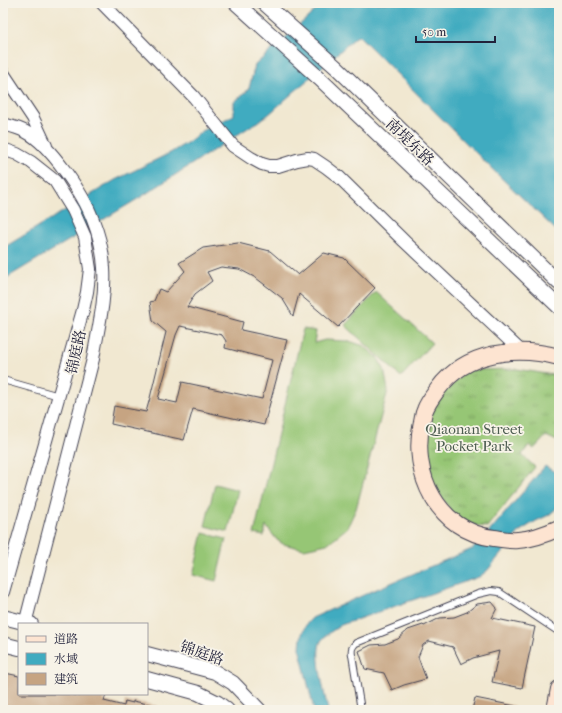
<svg xmlns="http://www.w3.org/2000/svg" width="562" height="713" font-family="'IM FELL French Canon','Noto Serif SC',serif">
  <style>
    .grass { fill: url(#grass-tufts); stroke: #5c7458 }
    .garden { fill: #96c675; stroke: #5c7458 }
    .water { fill: #40abc0; stroke: #31667e }
    .building { fill: #c6a482; fill-rule: evenodd }
    .lines { fill: none; stroke-linecap: round; stroke-linejoin: round }
    .service-casing { stroke: #414052; stroke-width: 8 }
    .minor-casing { stroke: #414052; stroke-width: 14 }
    .tertiary-casing { stroke: #414052; stroke-width: 16 }
    .secondary-casing { stroke: #414052; stroke-width: 18 }
    .service { stroke: #fff; stroke-width: 6 }
    .minor { stroke: #fff; stroke-width: 12 }
    .tertiary { stroke: #fff; stroke-width: 14 }
    .secondary { stroke: #fde4d1; stroke-width: 16 }
    .labels { text-anchor: middle; stroke-width: 3.5; stroke-linejoin: round; paint-order: stroke }
    .street-label { font-size: 15px; fill: #22223b; stroke: #f7f3e8 }
    .park-label { font-size: 15px; fill: #4b5b4f; stroke: #f7f3e8 }
  </style>
  <defs>
    <pattern id="grass-tufts" width="24" height="20" patternUnits="userSpaceOnUse"><rect width="24" height="20" fill="#96c675"/><path d="M3 7l-1-3M5 7V3M7 7l1-3M15 17l-1-3M17 17v-4M19 17l1-3" fill="none" stroke="#7aa061"/></pattern>
  </defs>
  <rect width="100%" height="100%" fill="#f7f3e8"/>
  <filter id="ink" filterUnits="userSpaceOnUse"><feTurbulence type="fractalNoise" baseFrequency=".025" numOctaves="2"/><feDisplacementMap in="SourceGraphic" scale="8" xChannelSelector="R" yChannelSelector="G"/><feConvolveMatrix kernelMatrix="1 2 1 2 8 2 1 2 1" color-interpolation-filters="sRGB"/></filter>
  <filter id="wash" filterUnits="userSpaceOnUse"><feTurbulence type="fractalNoise" baseFrequency=".012" numOctaves="4" result="noise"/><feDisplacementMap in="SourceGraphic" scale="16" xChannelSelector="R" yChannelSelector="G"/><feGaussianBlur stdDeviation="0.9" result="paint"/><feColorMatrix in="noise" values="0 0 0 0 0 0 0 0 0 0 0 0 0 0 0 0 0 1.4 0 .05"/><feComposite in="paint" operator="in"/></filter>
  <g filter="url(#wash)">
    <rect width="100%" height="100%" fill="#f1e8d1"/>
    <!-- grass -->
    <path class="grass" d="M517,369L559,376V442L546,436L534,449L529,445L522,455L535,467L487,527L478,526L456,519L426,473L423,428L435,402L467,370Z"/>
    <!-- garden -->
    <path class="garden" d="M376,292L432,343L401,377L345,325Z
      M303,329L316,331L314,343L325,340L349,341L364,346L377,357L384,369L388,390L356,509L347,528L327,544L304,549L283,544L277,540L266,526L264,536L254,534Z
      M215,484L238,490L228,532L205,526Z
      M203,533L226,539L216,581L193,575Z"/>
    <!-- water -->
    <path class="water" d="M318,3H559V233L497,174L359,36L356,37L268,115L141,197L3,280V248L115,180L170,153L188,142L202,131L234,115V102L246,92L249,88L255,65L317,9Z
      M545,466L555,472L559,469V506L549,515L536,521L520,531L487,571L479,577L341,625C334,630 326,634 321,641C314,653 325,695 328,710H314L300,651C300,639 302,627 312,618L379,588L472,549L481,542L488,533Z"/>
    <g id="blocks">
      <!-- building -->
      <path class="building" d="M238,243L270,251L298,275L324,253L344,258L375,288L338,327L299,294L293,316L282,298L256,278L239,269L221,267L207,272L212,281L195,294L187,307L243,322L241,330L287,340L264,425L193,409L184,440L111,424L114,406L146,412L150,398L166,332L153,321L150,302L154,301L159,289L166,292L185,271L179,263L203,248ZM180,326L222,335L226,341L225,348L272,360L262,399L182,382L177,403L158,399L176,335Z
        M492,602L497,608L492,618L535,627L522,688L492,682L499,651L473,658L461,664L453,647L429,641L423,645L418,657L426,679L404,685L392,690L384,673L365,669L359,651L371,645L385,644L398,639L408,630L423,625L424,626L440,618L454,617L467,612L477,604Z
        M5,673L19,676V694H69L80,696V694H106L104,701L124,706L125,701L133,703V701L158,706V710H20L3,706V674H5Z
        M475,698L515,706L514,710H472Z"/>
    </g>
  </g>
  <g filter="url(#ink)">
    <use href="#blocks" fill-opacity="0" stroke="#414052" stroke-width="1"/>
    <g class="lines">
      <!-- service casing -->
      <g class="service-casing">
        <path id="service" d="M3,380L59,396
          M361,710L352,655C351,649 352,647 356,643L478,594L491,591L499,592L559,632"/>
      </g>
      <!-- minor casing -->
      <g class="minor-casing">
        <path id="minor" d="M102,3L194,97L233,146L251,158L262,164L269,166H278L297,160L308,158L314,159L326,167L339,177L404,241L522,352
          M3,73L33,118L46,146
          M3,124C11,126 19,128 26,132C50,144 84,195 93,220C99,235 103,252 104,268C106,299 98,329 93,359L25,624
          M3,149L17,154L31,162L55,181L73,210L85,237L90,269L87,292L83,310L3,592"/>
      </g>
      <!-- tertiary casing -->
      <g class="tertiary-casing">
        <path id="tertiary" d="M236,3L320,79L559,307
          M264,3L337,68L559,283
          M3,617L31,624
          M3,644L19,648
          M147,654L215,672L233,683L259,710
          M147,679L198,693L218,703L227,710"/>
      </g>
      <!-- secondary casing -->
      <g class="secondary-casing">
        <path id="secondary" d="M559,357C516,346 466,351 438,389C433,396 428,402 425,410C423,414 423,418 422,422C410,474 438,531 494,538C502,539 510,541 518,540C532,539 546,534 559,528
          M555,710L559,689"/>
      </g>
      <!-- service -->
      <use href="#service" class="service"/>
      <!-- minor -->
      <use href="#minor" class="minor"/>
      <!-- tertiary -->
      <use href="#tertiary" class="tertiary"/>
      <!-- secondary -->
      <use href="#secondary" class="secondary"/>
    </g>
  </g>
  <g class="labels">
    <!-- street labels -->
    <g class="street-label">
      <text transform="translate(410 142) rotate(44)" y="5">南堤东路</text>
      <text transform="translate(76 352) rotate(-78)" y="5">锦庭路</text>
      <text transform="translate(202 653) rotate(19)" y="5">锦庭路</text>
    </g>
    <!-- park labels -->
    <g class="park-label">
      <text x="474" y="434">Qiaonan Street<tspan x="474" dy="17">Pocket Park</tspan></text>
    </g>
  </g>
  <!-- margin -->
  <rect width="562" height="713" fill="none" stroke="#f7f3e8" stroke-width="16"/>
  <!-- legend -->
  <rect x="18" y="623" width="130" height="72" fill="#f7f3e8" stroke="#a29fa3"/>
  <rect x="26" y="636" width="20" height="6" fill="#fde4d1" stroke="#a29fa3"/>
  <text x="54" y="643" font-size="12" fill="#22223b">道路</text>
  <rect x="26" y="653" width="20" height="12" fill="#40abc0" stroke="#a29fa3"/>
  <text x="54" y="663" font-size="12" fill="#22223b">水域</text>
  <rect x="26" y="673" width="20" height="12" fill="#c6a482" stroke="#a29fa3"/>
  <text x="54" y="683" font-size="12" fill="#22223b">建筑</text>
  <!-- scale -->
  <path d="M416 36v6h79v-6" fill="none" stroke="#22223b" stroke-width="2"/>
  <text x="422" y="36" font-size="12" fill="#22223b" stroke="#f7f3e8" stroke-width="3" paint-order="stroke">50 m</text>
</svg>
